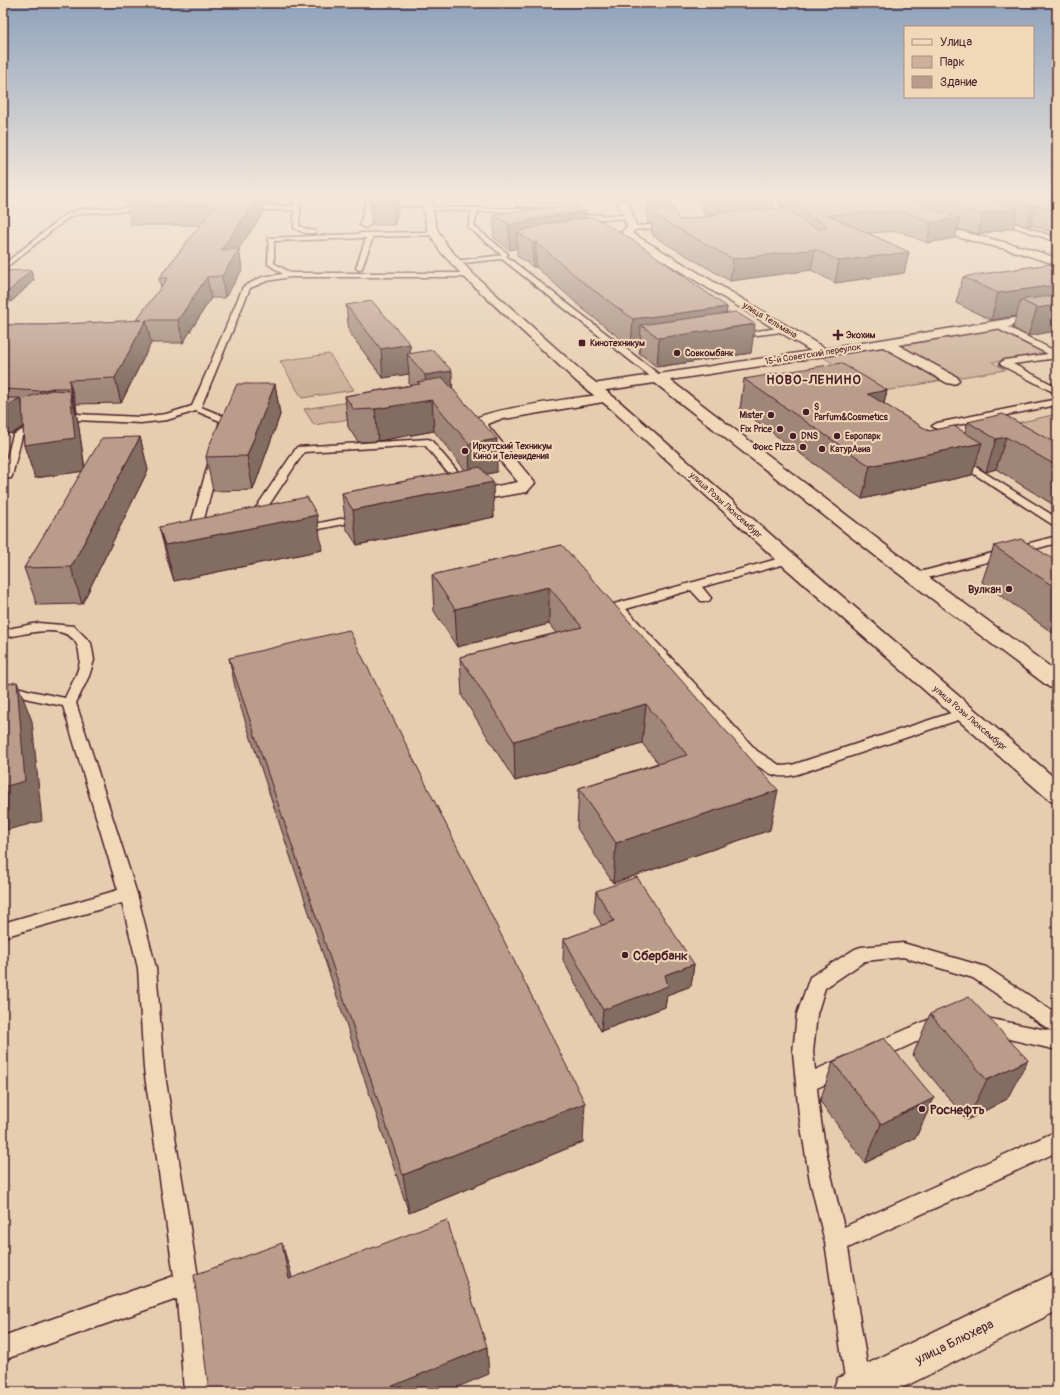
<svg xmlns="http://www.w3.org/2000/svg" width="1060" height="1395" font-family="Pangolin,sans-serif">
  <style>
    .green { fill: #ccb099; stroke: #8b6862 }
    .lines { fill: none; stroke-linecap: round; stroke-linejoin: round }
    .lane-casing { stroke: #4a1f2b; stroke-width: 3 }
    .street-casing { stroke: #4a1f2b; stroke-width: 3 }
    .secondary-casing { stroke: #4a1f2b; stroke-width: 3 }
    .lane { fill: #f0d8b8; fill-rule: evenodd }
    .street { fill: #f0d8b8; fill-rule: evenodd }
    .secondary { fill: #f0d8b8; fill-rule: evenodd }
    .wall { fill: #a08678; stroke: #4a1f2b }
    .shaded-wall { fill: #826d61; stroke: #4a1f2b }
    .building { fill: #ba9c8b; stroke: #4a1f2b }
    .poi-dot { fill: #4a1f2b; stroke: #f0d8b8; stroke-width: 1.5 }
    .labels { text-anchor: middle; stroke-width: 4; stroke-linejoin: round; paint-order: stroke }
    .far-street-label { font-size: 9px; fill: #4a1f2b; stroke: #f0d8b8 }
    .far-poi-label { font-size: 9px; font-weight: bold; fill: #4a1f2b; stroke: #f0d8b8; text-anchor: start }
    .poi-label { font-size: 11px; font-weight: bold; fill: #4a1f2b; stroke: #f0d8b8; text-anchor: end }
    .far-district-label { font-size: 13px; font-weight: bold; letter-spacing: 1px; fill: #4a1f2b; stroke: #f0d8b8 }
    .near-poi-label { font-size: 13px; font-weight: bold; fill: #4a1f2b; stroke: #f0d8b8; text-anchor: start }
    .near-street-label { font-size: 13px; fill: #4a1f2b; stroke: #f0d8b8 }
  </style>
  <rect width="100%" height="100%" fill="#e6cdb0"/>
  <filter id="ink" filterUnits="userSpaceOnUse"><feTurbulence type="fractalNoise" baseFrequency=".025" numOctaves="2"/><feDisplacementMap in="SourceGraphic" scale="8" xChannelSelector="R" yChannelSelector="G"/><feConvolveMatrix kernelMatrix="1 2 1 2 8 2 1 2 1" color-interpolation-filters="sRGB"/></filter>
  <g filter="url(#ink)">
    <!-- green -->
    <path class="green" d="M996,329L1046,353L992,362L1005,370L955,378L895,345Z
      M882,346L943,380L879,392L821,356Z
      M329,354L354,390L302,398L280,361Z
      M374,398L385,413L314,425L304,409Z
      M1057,414V462L995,428Z"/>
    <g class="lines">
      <!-- lane casing -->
      <g class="lane-casing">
        <path id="lane" d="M295,195H301L299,226L306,229L316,231V233H305L294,228V210H245L242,208L245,206H294Z
          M516,195H522L523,203L556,204L560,215H628L631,217L628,219H558L555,217L552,207L518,206Z
          M146,207L149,209L148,210L82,213L69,217L3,270V265L65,215L81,209Z
          M427,207L532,209V211L530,212L478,211L474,226L507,253L508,254L506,256L661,376L662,378L661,380H655L502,259L454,264V262L456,261L502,255L468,227L472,211L425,210L424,209Z
          M997,217L1057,238V242L995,220L994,219Z
          M669,224L671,225V227L632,230L629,228L632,226Z
          M433,232L436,234L435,235L373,237L362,268L359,270L356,268L366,238L274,241V263L291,273H468L472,275L468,277H290L267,281L250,288L201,407L228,418L230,420L224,438L221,439L216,436L220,421L196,411L167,420L141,423L76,420L58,421L53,418L58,415L76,414L141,417L166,414L192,406L243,287L262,277L283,274L268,264L269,238L358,234L361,233Z
          M994,323H1000L1057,352V358L1013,364L1057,387V394L1001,365L1000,363L1004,360L1048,354L994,327Z
          M785,327H788V331L736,338L732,336L736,334Z
          M1057,399V405L937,429L932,426L937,423Z
          M40,420L43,421L45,423L43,425L22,436L12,476L11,478L3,479V472L13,435Z
          M428,439L431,440L468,484L469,486L468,488H460L425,445L304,452L257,523H249L247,521L297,447Z
          M215,455L220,458L199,538L197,540H189L187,538L210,458Z
          M958,456L1057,518V526L1053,525L954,461L953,459L954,457Z
          M364,514L368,515L370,517L368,519L300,533L294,530L300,527Z
          M1057,536V543L916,581L912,580L910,577L912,574Z
          M788,556L792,558L794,560L792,562L702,587L711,598L709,601H701L691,590L626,609L757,751L781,766L792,765L960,710L965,708L970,710L972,713L970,716L798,774C773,781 767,771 747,759L612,607L614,604Z
          M38,623L74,626L91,643L94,660L89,676L76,703L137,894L156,968L164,1069L199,1283L210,1392H184L177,1299L3,1360V1336L174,1276L144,1069L138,968L122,903L3,937V923L118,890L63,706L29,699L3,692V683L31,691L65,698C70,686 79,673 80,660C80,658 79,654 79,651C73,619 25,634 3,638V630Z
          M903,943L986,967L1057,1014V1050L974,1031L971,1025L974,1019L981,1017L1057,1032L1050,1030L973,978L903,957L865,961L825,988L817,1014L813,1052L815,1070L847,1056L854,1059L857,1065L854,1071L817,1088C821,1135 832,1181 844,1227L1057,1131V1152L848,1248L871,1388L869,1392H847L825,1242L810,1181L799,1115L793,1052L797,1014L810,977L855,949L861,947Z
          M930,1019H940L947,1021L950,1027L947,1033L940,1035H931L873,1062L866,1059L863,1053L866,1047Z"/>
      </g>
      <!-- street casing -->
      <g class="street-casing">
        <path id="street" d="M368,195H377L376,201L427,200L432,203L427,206L375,207L370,225L365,228L360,225Z
          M766,195H775L782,208L784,217L782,219H776L772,208Z
          M883,195H893L919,215L952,229L1023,247L1057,258V264C1042,261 1028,255 1013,251C969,239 914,233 883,195Z
          M623,198L628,201L637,228L632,233L826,349L1057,311V319L898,345L957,377L959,380L957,383L952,384L947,383L883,347L670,380L896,553L1057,672V689L1049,687L882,561L655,383L593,392L588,391L586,388L588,385L593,384L811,351L621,235L620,233L627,227L618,201Z
          M604,394L609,395L611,398L609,401L498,420L488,424L489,427L535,483L527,492L521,493L472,501L466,500L464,496L466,492L518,482L473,428C474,425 473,422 475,419C487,409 583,397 604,394Z
          M1057,1272V1311L894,1392H832L838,1378Z"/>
      </g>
      <!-- secondary casing -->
      <g class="secondary-casing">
        <path id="secondary" d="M424,195H434L432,207L437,229L448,247L472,273L586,375L620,402L795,556L1057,780V802L1048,799L781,564L610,408L576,381L464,277L440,251L427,229L423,207Z"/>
      </g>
      <!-- lane -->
      <use href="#lane" class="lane"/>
      <!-- street -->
      <use href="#street" class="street"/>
      <!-- secondary -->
      <use href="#secondary" class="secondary"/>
    </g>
    <!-- wall -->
    <path class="wall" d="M122,195H276L269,205H263L264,212L238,249H239L242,270L225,298H211L183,343H151L121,403L76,404L77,413H76L78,422L85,468L140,437L148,470L82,604L37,605L24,568L83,471L35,478L24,445L23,427L13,433L3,434V325H43L136,321L161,288L159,278L200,225H131L127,206L128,205H125Z
      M373,195H403L402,199H398L399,208L394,225H372L370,202Z
      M695,195H775L773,209L783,208L776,195H1057V234L1031,225L1026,226L1015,222L1013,228L978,234L958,229L955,238L927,243L899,231L868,233L909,252L904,273L835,283L811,270L730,281L653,236L651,230L652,223L648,224L647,220L648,197L671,200L670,210L679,220L715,215H705Z
      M494,214L585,218L727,307L726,313L751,353L657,367L639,353L640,345L631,347L583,309L536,267H533L517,256V248L510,250L494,238Z
      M1057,263L1028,336L1013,328L1016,316L991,320L956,303L963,277Z
      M3,272L34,280L11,302H3Z
      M346,305L410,344V354L453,390L497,472L485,474L494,517L357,545L346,528L342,493L465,470L434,431L378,441L358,442L348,427L345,396L411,385L409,384V374L383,378L349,332Z
      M744,379L887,390L884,404L929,431L965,432L968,422L1057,444V507L996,469L986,472L975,465L972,475L862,499L740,409Z
      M275,384L280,415L253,490L213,491L206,457Z
      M159,527L322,550L174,581L168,562Z
      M562,545L770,830L613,883L577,828L579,788L658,763L642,743L515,781L462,696L460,657L556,633L549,624L457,647L434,611L432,575Z
      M994,546L1056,561H1057V636L982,582Z
      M229,658L583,1142L409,1213L237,696Z
      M596,891L694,964L691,986L667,995L665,1007L601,1031L563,960L564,939L602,926L594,912Z
      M930,1014L1007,1099L967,1120L913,1055Z
      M833,1062L934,1098L916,1137L865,1163L820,1101Z"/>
    <!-- shaded-wall -->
    <path class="shaded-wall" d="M260,195H262L264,212L224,270L221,250Z
      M268,195H276L269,205Z
      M395,195H398L399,208L394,225L393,202Z
      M1036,205L1031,225L1026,226L1032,206Z
      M1018,208L1013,228L978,234L983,214Z
      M586,212L585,235L549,240L536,243V267H533V243L517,232V248L510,250L509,225L549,216Z
      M960,218L955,238L927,243L931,223Z
      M239,249L242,270L225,298L222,276Z
      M815,249L811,270L730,281L733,259Z
      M909,252L904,273L835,283L839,261Z
      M31,270L34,280L11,302L8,292Z
      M207,277L211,298L183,343L178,320Z
      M1057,285V331L1028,336L1037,308L1021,300L1016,316L991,320L998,293Z
      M727,307L725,329L755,324L751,353L657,367L659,338L641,325L640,345L631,347L633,319Z
      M146,320L151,343L121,403L115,378Z
      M410,344V358L407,354L409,374L383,378L381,349Z
      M452,371L453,401L432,400L434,431L378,441L375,409L427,400L425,375Z
      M69,380L76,404L77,413L70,388Z
      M275,384L280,415L253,490L247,456Z
      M53,388L60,412L47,415L39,391Z
      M887,390L880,420L868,394Z
      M70,391L78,422L85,471L35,478L24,445Z
      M20,398L28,423L13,433L3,434V408Z
      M140,437L148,470L82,604L71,567Z
      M1006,437L996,469L986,472L996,439Z
      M497,439V472L470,477L469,444Z
      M982,443L972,475L862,499L870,466Z
      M493,482L494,517L357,545L353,510Z
      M317,515L322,550L174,581L165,545Z
      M3,517L8,530L6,551L3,552Z
      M549,587V624L457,647L455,609Z
      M17,682L32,721L42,821L3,831V787Z
      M646,704L642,743L515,781L514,741Z
      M778,790L770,830L613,883L616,843Z
      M694,964L691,986L667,995L665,1007L601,1031L603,1010L665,975Z
      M1028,1060L1007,1099L967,1120L987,1080Z
      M934,1098L916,1137L865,1163L881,1124Z
      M585,1103L583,1142L409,1213L403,1175Z
      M282,1243L291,1273L298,1308L289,1279Z
      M487,1347L489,1374L446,1392H378Z"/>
    <!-- building -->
    <path class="building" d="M139,195H260L221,250L239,249L222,276L207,277L178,320H146L115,378L69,380L70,388H53L39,391L3,389V325H43L142,320H136L168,278H159L215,206H127Z
      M373,195H395L393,202H370Z
      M663,195H668L671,200L650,201L648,197Z
      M707,195H737L707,196Z
      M787,195H907L914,200L930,208L960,218L931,223L904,211L828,215L909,252L839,261L815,249L733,259L655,216L652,210L674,209L679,220L718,215L716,211L724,212L787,208L809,225L819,229L826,228L825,224L807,216L788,199Z
      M926,195H987L994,200L1018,208L983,214L957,208Z
      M1000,195H1057V212L1036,205L1032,206Z
      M575,205L586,212L549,216L509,225L494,214Z
      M594,217L636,242L727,307L633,319L584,283L536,242L533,243L517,232L550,223Z
      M1057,263V285L998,293L963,277Z
      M31,270L8,292H3V272L4,271Z
      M1057,295V305L1037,308L1021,300Z
      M372,301L410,344L381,349L346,305Z
      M736,312L755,324L659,338L641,325Z
      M433,350L452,371L425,375L407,354Z
      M841,363L887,390L868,394L929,431L954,426L982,443L870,466L744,379Z
      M443,378L497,439L469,444L432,400L375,409L354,410L345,396L420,384L417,382Z
      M237,384H275L247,456L206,457L209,446Z
      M51,390L70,391L75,438L24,445L22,400L28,397Z
      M3,398H20L5,407L3,408Z
      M1003,414L1057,444V466L1006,437L996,439L968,422Z
      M140,437L71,567L24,568L102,438Z
      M480,467L493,482L353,510L342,493Z
      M307,497L317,515L165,545L159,527Z
      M1021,539L1056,561H1057V589L994,546Z
      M562,545L778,790L616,843L579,788L687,755L646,704L514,741L460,657L582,627L549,587L455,609L432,575Z
      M349,630L585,1103L403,1175L229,658Z
      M17,682L25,781L3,787V685Z
      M637,877L694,964L665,975L668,986L603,1010L564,939L614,921L596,891Z
      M969,997L1028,1060L987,1080L930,1014Z
      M884,1038L934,1098L881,1124L833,1062Z
      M447,1220L487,1347L378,1392H209L194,1275L282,1243L289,1279Z"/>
  </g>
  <!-- sky -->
  <linearGradient id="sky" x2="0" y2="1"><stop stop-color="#8ea2bc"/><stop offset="0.5" stop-color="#f4e8db"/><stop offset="1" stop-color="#f4e8db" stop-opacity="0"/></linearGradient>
  <rect width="1060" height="391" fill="url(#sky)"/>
  <!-- markers -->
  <g class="poi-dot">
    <path d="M836 329h4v4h4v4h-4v4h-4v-4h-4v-4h4z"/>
    <rect x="578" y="339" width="8" height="8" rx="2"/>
    <circle cx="677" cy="353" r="4"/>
    <circle cx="806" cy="412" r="4"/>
    <circle cx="771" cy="415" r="4"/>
    <circle cx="780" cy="429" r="4"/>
    <circle cx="793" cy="436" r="4"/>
    <circle cx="837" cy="436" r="4"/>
    <circle cx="803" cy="447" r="4"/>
    <circle cx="822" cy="449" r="4"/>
    <circle cx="465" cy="451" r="4"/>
    <circle cx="1009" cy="589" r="4"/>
    <circle cx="625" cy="955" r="4"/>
    <circle cx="922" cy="1109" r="4"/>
  </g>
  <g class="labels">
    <!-- far-street labels -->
    <g class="far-street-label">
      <text transform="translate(770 320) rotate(31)" y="3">улица Тельмана</text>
      <text transform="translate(813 354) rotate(-9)" y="3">15-й Советский переулок</text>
      <text transform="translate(726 505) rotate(42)" y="3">улица Розы Люксембург</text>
      <text transform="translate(970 718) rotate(41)" y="3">улица Розы Люксембург</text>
    </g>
    <!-- far-poi labels -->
    <g class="far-poi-label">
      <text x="846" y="338">Экохим</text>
      <text x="590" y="346">Кинотехникум</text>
      <text x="685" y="356">Совкомбанк</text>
      <text x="814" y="410">S<tspan x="814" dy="10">Parfum&amp;Cosmetics</tspan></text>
      <text x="763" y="418" text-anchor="end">Mister</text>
      <text x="772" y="432" text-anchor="end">Fix Price</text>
      <text x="801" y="439">DNS</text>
      <text x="845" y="439">Европарк</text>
      <text x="473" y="449">Иркутский Техникум<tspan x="473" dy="10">Кино и Телевидения</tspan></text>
      <text x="795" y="450" text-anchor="end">Фокс Pizza</text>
      <text x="830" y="452">КатурАвиа</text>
    </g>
    <!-- poi labels -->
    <g class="poi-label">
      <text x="1001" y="593">Вулкан</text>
    </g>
    <!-- far-district labels -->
    <g class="far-district-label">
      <text x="814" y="384">НОВО-ЛЕНИНО</text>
    </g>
    <!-- near-poi labels -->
    <g class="near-poi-label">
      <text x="633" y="960">Сбербанк</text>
      <text x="930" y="1114">Роснефть</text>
    </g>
    <!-- near-street labels -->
    <g class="near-street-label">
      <text transform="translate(954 1341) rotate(-26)" y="5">улица Блюхера</text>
    </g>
  </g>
  <!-- margin -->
  <rect width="1060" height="1395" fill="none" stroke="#f0d8b8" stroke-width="16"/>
  <rect x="8" y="8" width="1044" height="1379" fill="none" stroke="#4a1f2b" stroke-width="1.5" filter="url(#ink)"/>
  <!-- legend -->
  <rect x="904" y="26" width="130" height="72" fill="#f0d8b8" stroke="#ae8e80"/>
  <rect x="912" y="39" width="20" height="6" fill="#f0d8b8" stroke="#ae8e80"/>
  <text x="940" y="46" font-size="12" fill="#4a1f2b">Улица</text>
  <rect x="912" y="56" width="20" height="12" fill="#ccb099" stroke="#ae8e80"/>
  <text x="940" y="66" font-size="12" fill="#4a1f2b">Парк</text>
  <rect x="912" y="76" width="20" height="12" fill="#ba9c8b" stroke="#ae8e80"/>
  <text x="940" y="86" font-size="12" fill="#4a1f2b">Здание</text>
</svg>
